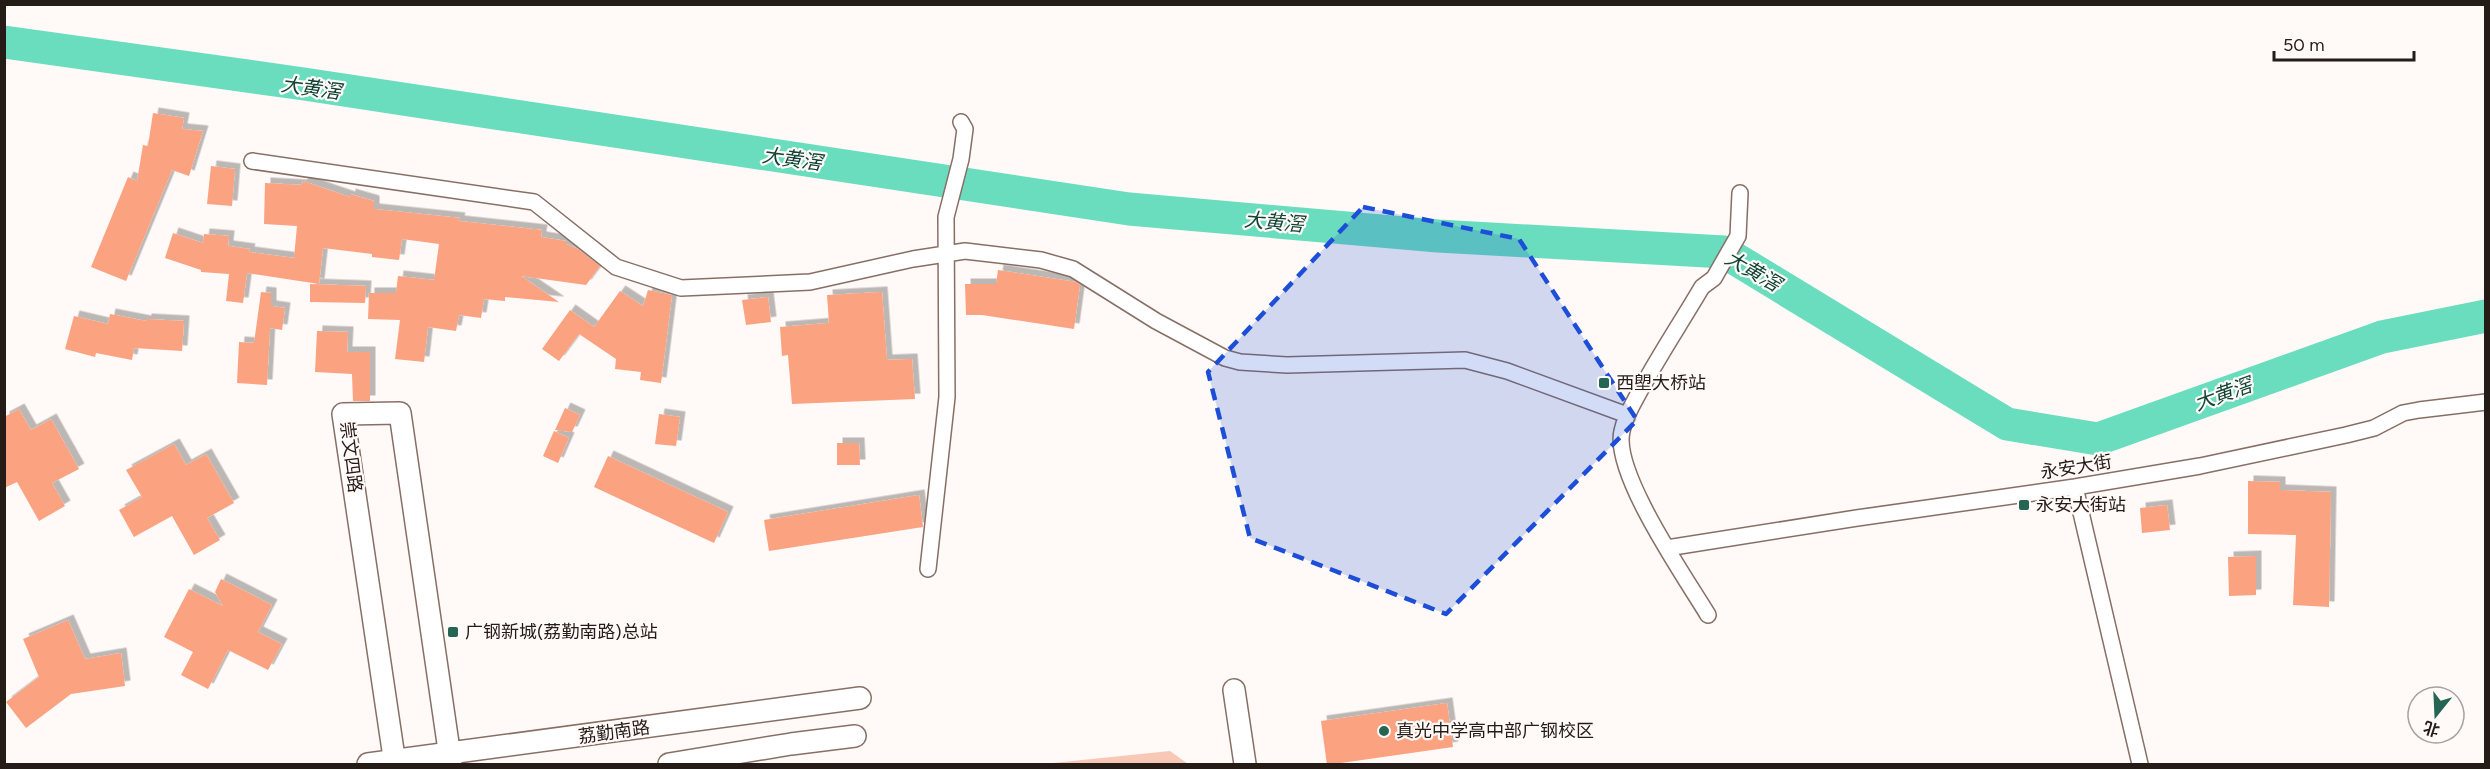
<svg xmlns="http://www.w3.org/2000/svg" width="2490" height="769" font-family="Figtree,'Noto Sans SC',sans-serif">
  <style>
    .green { fill: #f7c8b6 }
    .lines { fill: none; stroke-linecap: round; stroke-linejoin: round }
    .river { stroke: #69ddbd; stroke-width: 33 }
    .building { fill: #fba281; filter: url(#shadow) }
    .street-casing { stroke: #886f66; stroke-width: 18 }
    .secondary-casing { stroke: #886f66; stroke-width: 24 }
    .street { stroke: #fff; stroke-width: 15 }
    .secondary { stroke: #fff; stroke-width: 21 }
    .marked { fill: #1d4ed8; fill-opacity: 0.2; stroke: #1d4ed8; stroke-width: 4.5; stroke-dasharray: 12 8; stroke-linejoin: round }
    .poi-dot { fill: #246554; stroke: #fff9f7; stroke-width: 2 }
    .labels { text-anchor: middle; stroke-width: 4.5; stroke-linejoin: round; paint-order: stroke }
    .poi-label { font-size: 18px; fill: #251b17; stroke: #fff9f7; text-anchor: start }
    .street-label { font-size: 18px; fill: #251b17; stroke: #fff9f7 }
    .water-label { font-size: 20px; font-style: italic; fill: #104437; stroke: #fff9f7 }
  </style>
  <defs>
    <filter id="shadow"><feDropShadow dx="5.5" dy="-5.5" stdDeviation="0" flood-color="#0004"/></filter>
  </defs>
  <rect width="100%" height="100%" fill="#fff9f7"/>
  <!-- green -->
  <path class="green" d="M1170,751L1188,764H1043Z"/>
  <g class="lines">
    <!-- river -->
    <path class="river" d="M4,42L304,84L1129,209L1438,236L1724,252L2007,424L2098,439L2382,337L2486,316"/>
  </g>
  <!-- building -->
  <path class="building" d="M153,113L184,118L182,129L203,131L189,176L172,170L126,281L91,267L128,177L137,181L143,145L148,146Z
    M211,166L235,169L232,206L207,204Z
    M303,181L350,197V194L374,201V209L460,218L459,221L542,230L541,237L566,241V244L578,249L600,266L586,285L521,276L559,302L505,297V301L484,299L481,318L459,315L456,331L428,327L424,362L395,359L400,320L368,319L369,293H396L398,276L434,280L439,244L402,239L399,260L372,257V254L323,248L319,284L247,273L243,303L226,301L229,274L201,272V270L165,258L173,233L203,243L204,234L229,236L228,246L250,249L249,252L294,258L297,226L264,224L265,183L302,185Z
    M998,270L1076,282L1080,285L1074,329L982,315H966L965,284H996Z
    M310,284L366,286L365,303L310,302Z
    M648,290L672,295L661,383L640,380L641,372L615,369L616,359L579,334L559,361L542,349L570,310L594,327L620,291L643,306Z
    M261,292L271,293V306L285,308L282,330L270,328L267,385L237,383L239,342L254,343Z
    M882,292L887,360L912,359L915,399L792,404L788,355L782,356L780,327L829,323L827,295Z
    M768,297L771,322L746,325L742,300Z
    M110,314L146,321V319L184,321L182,351L134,348L132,360L96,353L95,357L65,349L74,316L108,324Z
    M317,331L348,332L347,352H370V401H353L352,374L315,372Z
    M565,408L580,415L572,432L555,430Z
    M19,409L31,430L51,419L79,469L52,483L65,506L39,521L17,482L4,488V417Z
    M659,414L680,417L676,446L655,444Z
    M554,431L569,438L558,463L543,456Z
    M837,443H859L860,465H837Z
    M174,444L186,465L206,454L234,503L207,518L220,540L194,555L172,516L134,537L119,510L142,497L126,470Z
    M608,456L728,512L714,543L594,487Z
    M2248,481L2280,482V490L2331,492L2329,607L2293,605L2296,535L2248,534Z
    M919,495L923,527L769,551L764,520Z
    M2167,505L2170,530L2142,533L2140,508Z
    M2256,556V595L2229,596L2228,557Z
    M221,579L272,605L258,632L282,644L268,670L228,650L208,689L181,675L193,652L164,637L189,589L223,606L215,592Z
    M68,620L85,659L121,653L125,686L71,694L26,728L6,702L39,677L23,639Z
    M1447,703L1453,747L1327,765L1321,721Z"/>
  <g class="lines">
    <!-- street casing -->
    <g class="street-casing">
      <path id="street" d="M252,161L534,202L616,267L681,288L810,282L913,259L965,251L1041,260L1073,269L1156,321L1225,358L1240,362L1287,365L1465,360L1507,371L1627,415
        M2075,487L2140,764
        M1667,548L1857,518L2075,487L2200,466L2346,435L2374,428L2403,413L2419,410L2486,402
        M928,569L947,397L946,217L961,159L965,129L961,122
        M1708,615C1685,577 1612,472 1622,431C1625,416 1634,402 1641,389C1660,354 1682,321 1702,287L1714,278L1738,236L1740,193"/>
    </g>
    <!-- secondary casing -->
    <g class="secondary-casing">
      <path id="secondary" d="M1234,690L1245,764
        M368,764L860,698
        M395,764L343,414L400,413L451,764
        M669,764L791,744L855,736"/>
    </g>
    <!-- street -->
    <use href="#street" class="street"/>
    <!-- secondary -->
    <use href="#secondary" class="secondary"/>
  </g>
  <!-- marked area -->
  <path class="marked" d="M1363,207L1519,239L1637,420L1446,614L1250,538L1208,372Z"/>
  <!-- markers -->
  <g class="poi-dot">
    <rect x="1598" y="377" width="12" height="12" rx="3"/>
    <rect x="2018" y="499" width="12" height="12" rx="3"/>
    <rect x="447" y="626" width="12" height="12" rx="3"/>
    <circle cx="1384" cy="731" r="6"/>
  </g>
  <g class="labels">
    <!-- poi labels -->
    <g class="poi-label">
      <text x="1616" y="389">西塱大桥站</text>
      <text x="2036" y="511">永安大街站</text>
      <text x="465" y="638">广钢新城(荔勤南路)总站</text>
      <text x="1396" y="737">真光中学高中部广钢校区</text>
    </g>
    <!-- street labels -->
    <g class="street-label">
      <text transform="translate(351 457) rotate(83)" y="6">崇文四路</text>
      <text transform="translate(2076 467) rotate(-9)" y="6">永安大街</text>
      <text transform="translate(614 732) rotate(-8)" y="6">荔勤南路</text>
    </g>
    <!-- water labels -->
    <g class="water-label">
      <text transform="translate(311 88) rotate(8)" y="7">大黄滘</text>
      <text transform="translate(792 159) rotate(8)" y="7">大黄滘</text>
      <text transform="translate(1274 222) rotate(5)" y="7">大黄滘</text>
      <text transform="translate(1753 271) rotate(30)" y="7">大黄滘</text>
      <text transform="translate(2223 394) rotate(-20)" y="7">大黄滘</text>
    </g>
  </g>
  <!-- border -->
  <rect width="2490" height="769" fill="none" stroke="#251b17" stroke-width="12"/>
  <!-- north arrow -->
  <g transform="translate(2436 715) rotate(198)"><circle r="28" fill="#fff9f7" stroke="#a8a09d" stroke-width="1.5"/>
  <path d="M0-4.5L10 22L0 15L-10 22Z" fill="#246554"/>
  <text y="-9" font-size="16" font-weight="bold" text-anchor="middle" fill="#251b17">北</text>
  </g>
  <!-- scale -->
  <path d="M2274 51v9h140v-9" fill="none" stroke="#251b17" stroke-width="3"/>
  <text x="2283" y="51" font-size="18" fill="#251b17" stroke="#fff9f7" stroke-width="4.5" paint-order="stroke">50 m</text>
</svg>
